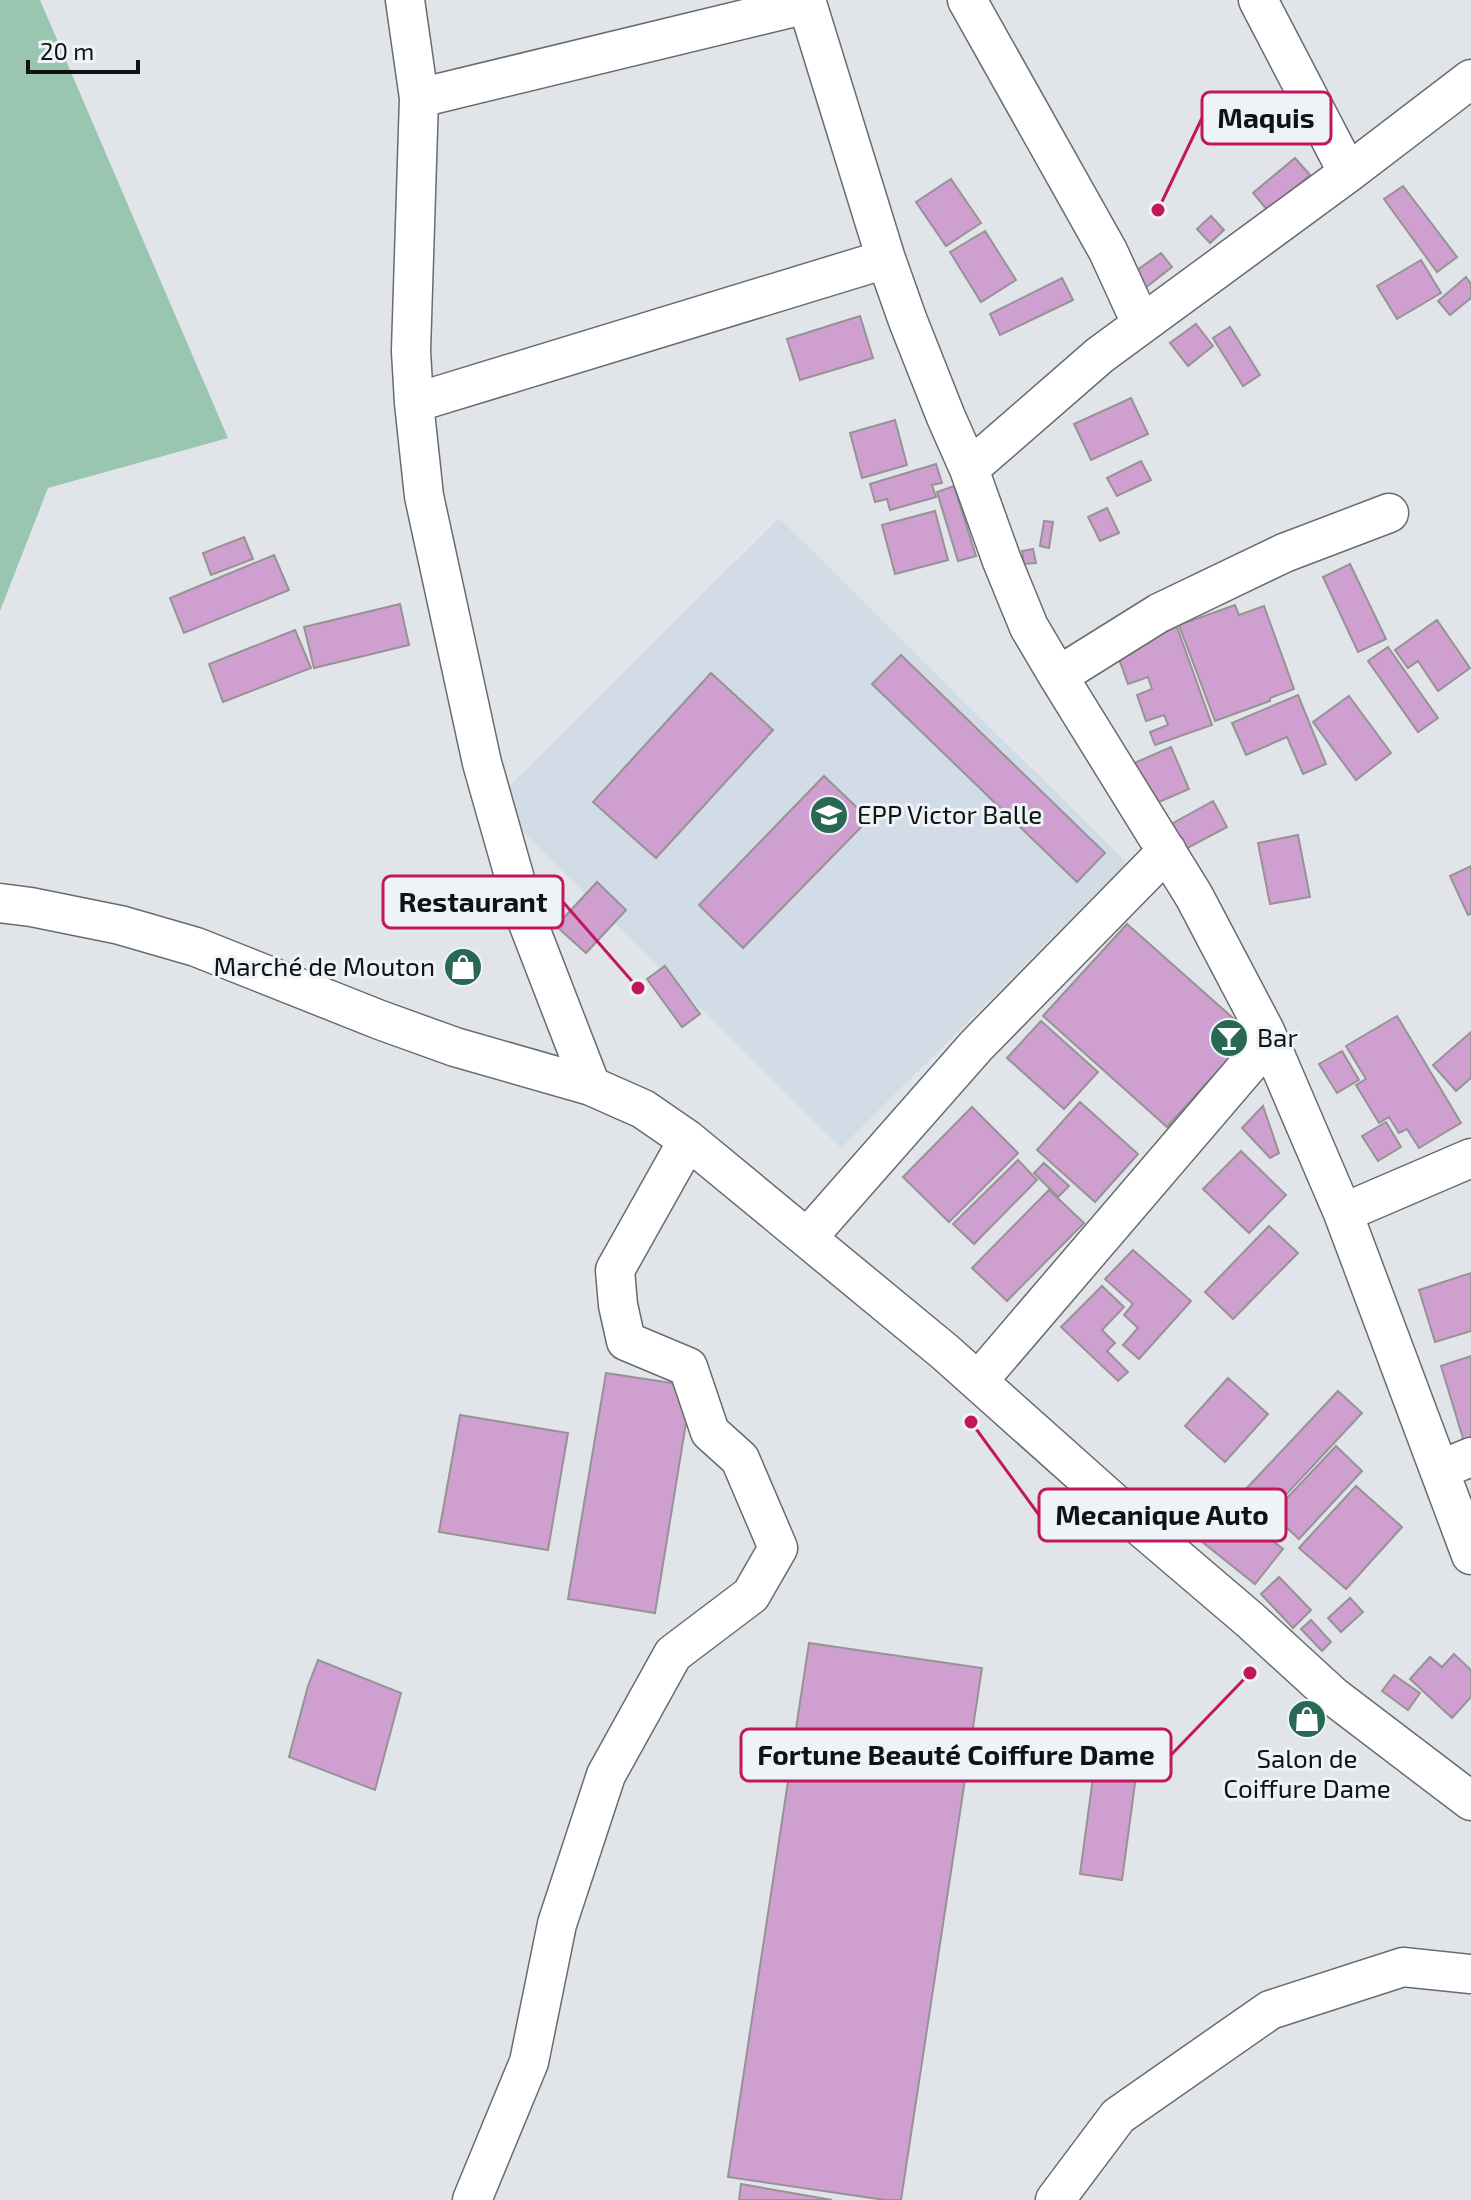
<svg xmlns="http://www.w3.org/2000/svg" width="1471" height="2200" font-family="'Exo 2',sans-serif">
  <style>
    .built { fill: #d2dce7 }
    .green { fill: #9ac5b0 }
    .building { fill: #cf9fcf; stroke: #979296; stroke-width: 2 }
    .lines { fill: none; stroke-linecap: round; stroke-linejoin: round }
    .minor-casing { stroke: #686c70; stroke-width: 41 }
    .minor { stroke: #fff; stroke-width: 38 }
    .labels { text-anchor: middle; stroke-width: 6; stroke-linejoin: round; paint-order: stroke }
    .poi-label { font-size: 26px; fill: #101213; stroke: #eef3f8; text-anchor: start }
    .leader { fill: none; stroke: #c2185b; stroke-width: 3 }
    .callout-dot { fill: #c2185b; stroke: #eef3f8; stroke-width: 3 }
    .callout { fill: #eef3f8; stroke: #c2185b; stroke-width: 3 }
    .callout-label { font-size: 28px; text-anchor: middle; font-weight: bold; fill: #101213 }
  </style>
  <rect width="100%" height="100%" fill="#e1e5ea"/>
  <!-- built -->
  <path class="built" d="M779,518L1127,863L841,1148L493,802Z"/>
  <!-- green -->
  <path class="green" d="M0,0H40L228,438L48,488L0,611Z"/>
  <!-- building -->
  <path class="building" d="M1295,158L1310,175L1268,211L1253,193Z
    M951,179L981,223L946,246L916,202Z
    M1403,186L1457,257L1437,272L1384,199Z
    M1211,216L1224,230L1210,243L1197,229Z
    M985,231L1016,280L981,302L950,252Z
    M1161,253L1172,267L1145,288L1133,273Z
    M1421,260L1441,293L1397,319L1377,286Z
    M1466,277L1471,284V298L1450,315L1438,301Z
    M1062,278L1073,300L1000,335L990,314Z
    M860,316L873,358L800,380L787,339Z
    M1196,324L1213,346L1188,366L1170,343Z
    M1230,327L1260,375L1243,386L1213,338Z
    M1131,398L1148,434L1091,460L1074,424Z
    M895,420L907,465L862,478L850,433Z
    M1141,461L1151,480L1117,496L1107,478Z
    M936,464L942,483L932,485L936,497L890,510L887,499L875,502L870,484Z
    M954,486L976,556L958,561L937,492Z
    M1107,508L1119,533L1100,541L1088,517Z
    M935,511L948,560L895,574L882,525Z
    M1044,521L1053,522L1049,548L1040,546Z
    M244,537L253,559L211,575L203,553Z
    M1033,549L1036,563L1024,564L1022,551Z
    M274,555L289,590L184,633L170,598Z
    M1350,564L1386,639L1358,652L1323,577Z
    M400,604L409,645L314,668L304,627Z
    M1235,605L1239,615L1264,606L1294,689L1270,698V701L1215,721L1179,625Z
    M1437,620L1470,668L1438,691L1418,661L1408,668L1395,650Z
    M1177,627L1212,725L1155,745L1150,732L1168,725L1164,715L1146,721L1137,695L1152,689L1148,677L1128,684L1119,659L1129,655L1126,646Z
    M295,630L311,668L223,702L209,664Z
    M1388,647L1438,718L1418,732L1368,661Z
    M901,655L1105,853L1077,882L872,684Z
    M711,673L773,730L656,858L593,802Z
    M1298,695L1326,764L1303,774L1287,737L1246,755L1232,723Z
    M1349,696L1391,753L1356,780L1313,722Z
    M1171,747L1189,789L1150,806L1132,764Z
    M824,776L869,819L743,948L699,905Z
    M1213,801L1227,827L1182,851L1168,826Z
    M1298,835L1310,897L1270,904L1258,843Z
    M1471,866V914L1468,915L1450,876Z
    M597,882L626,910L586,953L556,926Z
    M1127,924L1251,1034L1167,1127L1043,1016Z
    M665,966L700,1014L682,1027L647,979Z
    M1397,1016L1461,1123L1419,1148L1407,1129L1399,1133L1389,1117L1379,1123L1356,1085L1366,1079L1346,1046Z
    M1041,1021L1098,1072L1064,1109L1007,1058Z
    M1471,1032V1078L1456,1091L1433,1065Z
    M1342,1051L1359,1080L1337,1093L1319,1064Z
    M1080,1102L1138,1154L1095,1202L1037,1150Z
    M1263,1106L1279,1153L1270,1158L1242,1128Z
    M972,1107L1018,1153L949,1222L903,1177Z
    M1386,1122L1401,1147L1378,1161L1362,1136Z
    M1241,1151L1286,1195L1249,1233L1203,1189Z
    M1018,1160L1037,1180L974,1244L953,1224Z
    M1044,1163L1069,1186L1058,1197L1034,1173Z
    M1049,1190L1084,1223L1007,1301L972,1268Z
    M1269,1226L1298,1253L1233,1319L1205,1292Z
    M1133,1250L1191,1301L1139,1359L1123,1345L1138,1328L1124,1315L1133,1304L1105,1279Z
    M1471,1273V1331L1435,1342L1419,1290Z
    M1102,1286L1124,1307L1102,1330L1115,1343L1107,1351L1128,1372L1118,1381L1061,1327Z
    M1471,1356V1443L1465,1445L1441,1366Z
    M606,1373L692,1386L655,1613L568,1599Z
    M1228,1378L1268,1414L1225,1462L1185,1426Z
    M1338,1391L1362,1413L1268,1514L1244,1491Z
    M460,1415L568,1433L548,1550L439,1532Z
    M1336,1446L1362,1471L1299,1539L1272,1514Z
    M1356,1486L1402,1527L1346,1589L1299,1548Z
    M1209,1490L1283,1549L1255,1584L1181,1525Z
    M1279,1577L1311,1610L1293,1628L1261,1594Z
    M1350,1598L1363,1612L1341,1632L1328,1618Z
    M1311,1620L1331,1642L1322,1651L1301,1629Z
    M809,1643L982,1668L901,2200H885L728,2177Z
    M1454,1654L1471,1670V1697L1452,1718L1410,1679L1430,1657L1442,1667Z
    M318,1660L401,1693L375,1790L289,1757L308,1686Z
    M1394,1675L1420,1693L1408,1710L1382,1691Z
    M1096,1755L1138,1761L1122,1880L1080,1874Z
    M741,2184L832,2200H739Z"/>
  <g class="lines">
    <!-- minor casing -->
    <g class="minor-casing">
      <path id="minor" d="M405,0L419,98L411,351L414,403L424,496L482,763L526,918L591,1086
        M806,0L886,259L908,321L946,417L969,469L1002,561L1029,627L1058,676L1194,896L1265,1031L1343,1213L1471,1555
        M967,0L1108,251L1141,323
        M1258,0L1348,173
        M419,98L807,4
        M414,403L886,259
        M969,469L1100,355L1348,173L1471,79
        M1058,676L1159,613L1284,553L1389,513
        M0,903L31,907L120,925L196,947L380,1020L455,1047L591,1086L643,1109L688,1140L945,1352L1141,1527L1250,1620L1333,1696L1471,1801
        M1343,1213L1471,1158
        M807,1238L976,1046L1167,851
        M978,1381L1269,1041
        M1439,1470L1471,1457
        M472,2200L529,2062L557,1924L606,1775L673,1654L751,1595L778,1548L740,1459L710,1432L688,1367L626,1341L618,1305L615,1270L688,1140
        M1055,2200L1118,2116L1270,2010L1403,1967L1471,1974"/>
    </g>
    <!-- minor -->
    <use href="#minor" class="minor"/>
  </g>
  <!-- icons -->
  <defs>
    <g id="school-disc" transform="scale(2)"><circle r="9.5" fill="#296855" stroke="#eef3f8"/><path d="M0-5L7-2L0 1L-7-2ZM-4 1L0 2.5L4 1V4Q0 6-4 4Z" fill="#fff"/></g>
    <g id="shop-disc" transform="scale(2)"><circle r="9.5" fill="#296855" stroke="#eef3f8"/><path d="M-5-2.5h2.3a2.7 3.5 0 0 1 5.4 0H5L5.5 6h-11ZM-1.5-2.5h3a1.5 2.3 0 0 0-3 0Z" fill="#fff"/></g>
    <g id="bar-disc" transform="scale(2)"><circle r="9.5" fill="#296855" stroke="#eef3f8"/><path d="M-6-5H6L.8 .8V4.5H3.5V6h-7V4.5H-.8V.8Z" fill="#fff"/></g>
  </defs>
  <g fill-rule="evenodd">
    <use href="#school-disc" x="829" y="815"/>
    <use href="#shop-disc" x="463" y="967"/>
    <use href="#bar-disc" x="1229" y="1038"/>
    <use href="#shop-disc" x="1307" y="1719"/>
  </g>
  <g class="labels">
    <!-- poi labels -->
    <g class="poi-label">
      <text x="857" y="824">EPP Victor Balle</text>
      <text x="435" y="976" text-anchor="end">Marché de Mouton</text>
      <text x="1257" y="1047">Bar</text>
      <text x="1307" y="1768" text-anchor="middle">Salon de<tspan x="1307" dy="30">Coiffure Dame</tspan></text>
    </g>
  </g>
  <!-- callouts -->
  <path class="leader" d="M1158 210L1202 118M638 988L563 902M971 1422L1039 1515M1250 1673L1171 1755"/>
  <g class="callout-dot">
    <circle cx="1158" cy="210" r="8"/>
    <circle cx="638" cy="988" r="8"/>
    <circle cx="971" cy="1422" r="8"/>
    <circle cx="1250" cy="1673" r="8"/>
  </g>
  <g class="callout">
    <rect x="1202" y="92" width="129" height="52" rx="8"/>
    <rect x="383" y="876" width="180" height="52" rx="8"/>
    <rect x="1039" y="1489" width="247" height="52" rx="8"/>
    <rect x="741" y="1729" width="430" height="52" rx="8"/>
  </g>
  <g class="callout-label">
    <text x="1266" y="128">Maquis</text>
    <text x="473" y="912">Restaurant</text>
    <text x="1162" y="1525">Mecanique Auto</text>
    <text x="956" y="1765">Fortune Beauté Coiffure Dame</text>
  </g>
  <!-- scale -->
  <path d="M28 60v12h110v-12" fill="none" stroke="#101213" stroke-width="4"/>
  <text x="40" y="60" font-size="24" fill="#101213" stroke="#eef3f8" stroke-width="6" paint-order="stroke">20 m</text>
</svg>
